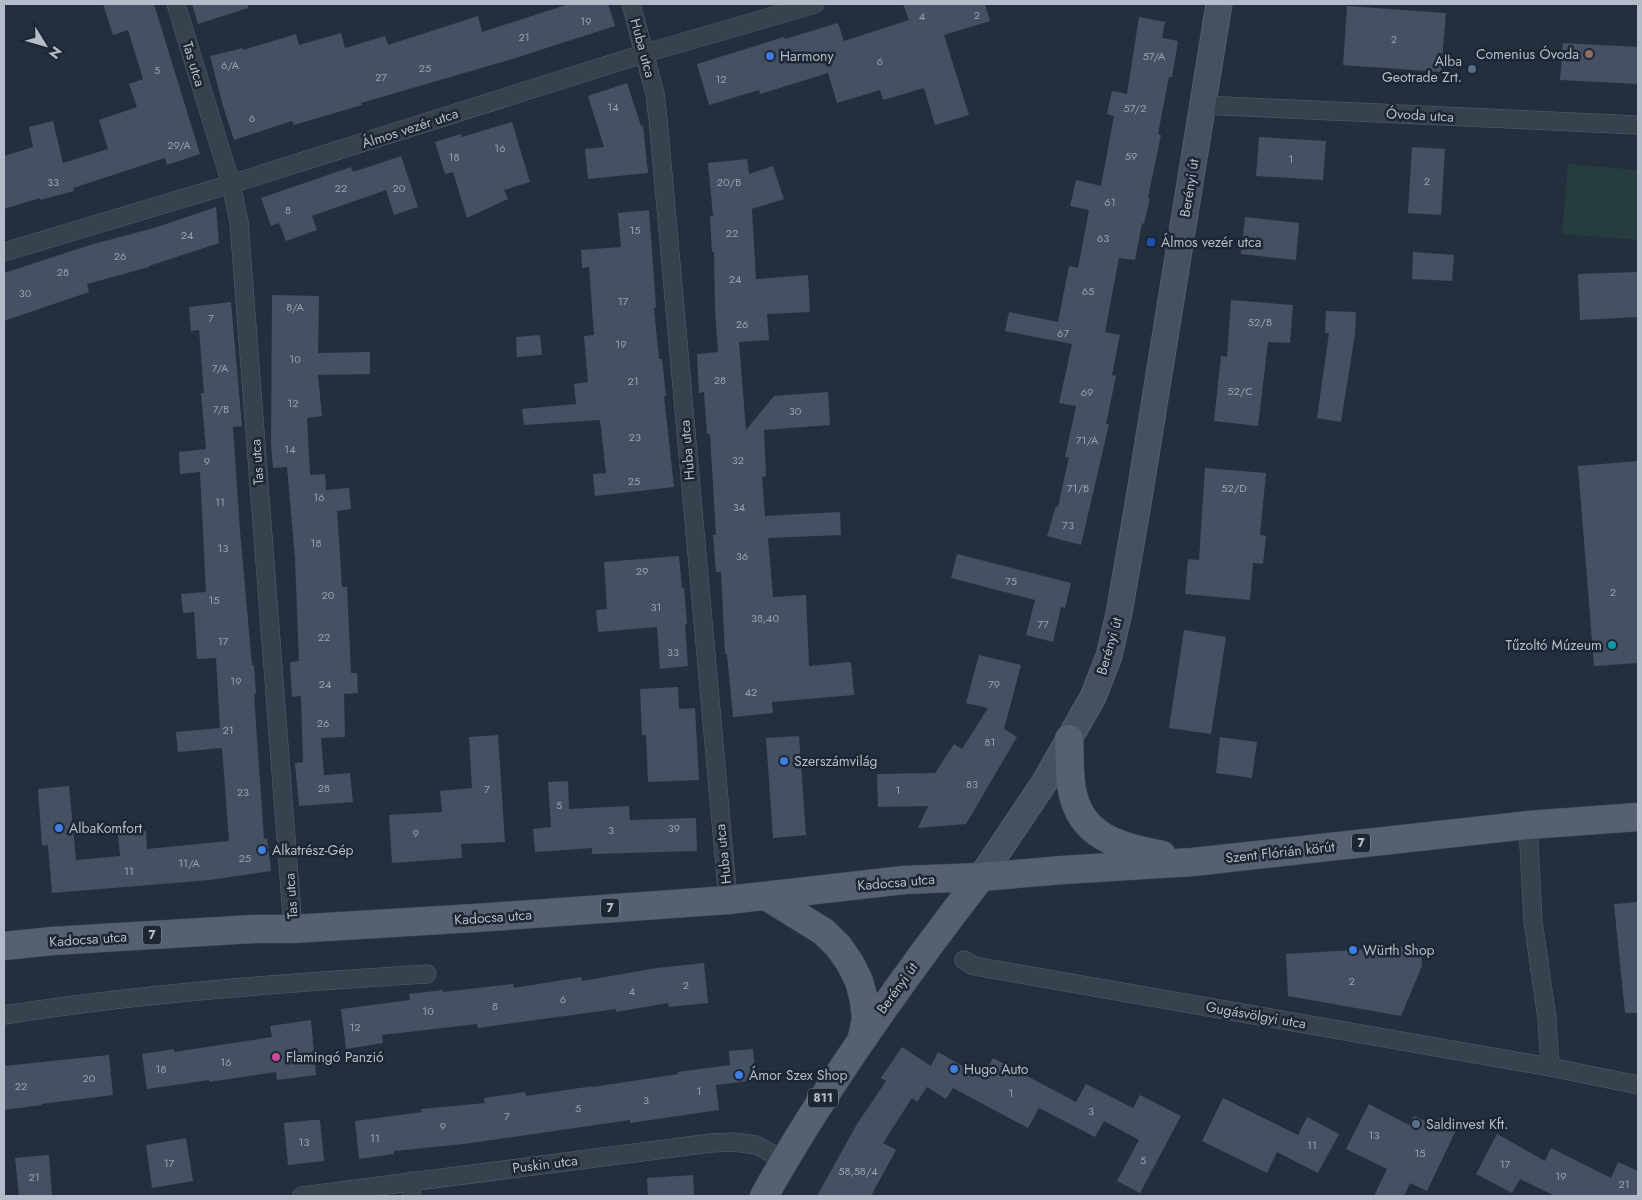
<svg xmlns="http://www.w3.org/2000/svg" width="1642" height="1200" font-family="Jost,sans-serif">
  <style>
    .green { fill: #263c3f }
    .building { fill: #455162 }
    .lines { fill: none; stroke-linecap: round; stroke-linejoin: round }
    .street-casing { stroke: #565f6c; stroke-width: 19 }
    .secondary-casing { stroke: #565f6c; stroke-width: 27 }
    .primary-casing { stroke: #414a57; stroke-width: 29 }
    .street { stroke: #38414e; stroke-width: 18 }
    .secondary { stroke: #465061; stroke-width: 25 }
    .primary { stroke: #56606e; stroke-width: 28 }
    .education-dot { fill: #8d6e63; stroke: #1d2633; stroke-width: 2 }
    .shop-dot { fill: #3f7fe0; stroke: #1d2633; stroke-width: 2 }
    .service-dot { fill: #5c6f8a; stroke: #1d2633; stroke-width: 2 }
    .transit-dot { fill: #1a4fb4; stroke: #1d2633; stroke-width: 2 }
    .culture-dot { fill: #0f9aa8; stroke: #1d2633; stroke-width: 2 }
    .hotel-dot { fill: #d1479c; stroke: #1d2633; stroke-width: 2 }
    .labels { text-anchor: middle; stroke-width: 5; stroke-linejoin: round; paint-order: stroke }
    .number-label { font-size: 11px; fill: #98a1af }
    .shield { fill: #1d2633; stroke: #878f9c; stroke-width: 1 }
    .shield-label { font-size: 12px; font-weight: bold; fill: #b4bcc9 }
    .street-label { font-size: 14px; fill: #b4bcc9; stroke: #1d2633 }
    .poi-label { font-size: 14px; fill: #b4bcc9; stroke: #1d2633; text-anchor: start }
  </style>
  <rect width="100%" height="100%" fill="#242f3e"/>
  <!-- green -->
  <path class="green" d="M1568,164L1638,170V240L1562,234Z"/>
  <!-- building -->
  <path class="building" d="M103,4H154L200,154L167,165L165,158L73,188L74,191L40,200V198L4,209V156L33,147L29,127L53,121L63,163L108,149L99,120L137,107L129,84L143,79L128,30L113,35Z
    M192,4H248V8L198,24Z
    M569,4H608L615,26L509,60L361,103L362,105L294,125L292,121L234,140L223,106L210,56L243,48V50L296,34L299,45L341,33L345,48L385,36L388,45L478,16L482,32Z
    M903,4H985L990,21L944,35L969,115L935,125L924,88L883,100L880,90L837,103L828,73L760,94L759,90L709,105L697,64L784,37L785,39L838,23L844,41L909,20Z
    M1347,6L1446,13L1441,72L1343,65Z
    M1139,17L1165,22L1162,38L1178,41L1172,77H1169L1158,134L1161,135L1148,198H1150L1144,224L1142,223L1135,260L1119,258L1105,332L1120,335L1112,375L1116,376L1106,424H1109L1081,545L1047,536L1056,506L1058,507L1069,457H1065L1076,406L1059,403L1072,344L1005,331L1009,312L1058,322L1069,266L1078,268L1089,210L1070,206L1076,180L1101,186L1114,116L1107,114L1112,91L1127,94Z
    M1563,43L1638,47V84L1560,80Z
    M627,83L641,126L643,125L648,173L588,179L585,149L604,147L588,96Z
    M512,122L530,182L504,190L508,199L467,218L453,172L445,174L435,142L461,134L462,137Z
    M1259,137L1326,141L1323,180L1256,176Z
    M1412,147L1445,149L1441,215L1408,213Z
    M401,156L418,207L394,215L386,190L312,216L317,230L286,241L279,223L271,226L261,198L351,167L353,172Z
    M747,159L749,174L773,166L784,199L752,209L756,279L808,275L810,312L767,314L769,340L739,342L746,430L774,396L828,392L830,425L764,430L766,476L762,477L765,516L840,512L841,535L768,538L773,597L806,595L809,666L851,662L854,695L772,702L773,713L733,717L727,654H725L721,572H716L713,535H716L710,434H707L704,392L699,393L697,354L718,352L715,309L714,252H712L710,216H713L708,163Z
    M216,207L219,243L149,266V267L87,284L89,292L4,321V273L90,245L154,228Z
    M649,210L656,307L654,308L659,359H662L666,396H664L674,487L595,496L593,474L606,473L600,420L524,425L522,409L576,404L574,384L588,382L584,336L594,335L589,267L582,268L581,250L621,247L618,213Z
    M1245,217L1299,223L1296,260L1241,254Z
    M1413,252L1454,255L1452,281L1412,279Z
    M1638,272V317L1580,320L1578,274Z
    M272,295L319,296L318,353L370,352V374L318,375L322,416L307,418L310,475L325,474L326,490L349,488L351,509L337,511L342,587H347L351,673H357L358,693L344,694L345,737L321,738L324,775L350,773L353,802L299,806L295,763L303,762L301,696L292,697L290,662L299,661L295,559L287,467L273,468L271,444Z
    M1231,300L1293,305L1290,343L1268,342L1258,426L1214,421L1221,356L1227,357Z
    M231,302L242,426L233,427L240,531L252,665H254L256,694H254L264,839L267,838L271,871L210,880L52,893L48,845L42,846L38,789L69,786L76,860L120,856L118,834L146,831L147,849L229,841L222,748L178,752L176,732L220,728L216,658L197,659L194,612L183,613L181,594L206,592L200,472L180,474L179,452L206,449L201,393H204L199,330L191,331L189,307Z
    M1326,311L1356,312L1355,334L1341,422L1317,418L1329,333H1325Z
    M540,335L542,355L517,357L516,337Z
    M1638,461V663L1594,666L1578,466Z
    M1205,468L1266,473L1260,535L1266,536L1263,564L1253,563L1250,600L1185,594L1188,559L1199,560Z
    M957,554L1071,583L1065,608L1061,607L1053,642L1026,635L1035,600L951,578Z
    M679,556L682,588H684L687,624H685L688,666L660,669L657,627L598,632L596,610L607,609L604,562Z
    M1184,630L1226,637L1211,734L1169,728Z
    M979,655L1021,665L1004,729L1017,737L966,824L918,828L928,806L878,807L877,774L935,773L954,744L962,749L988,708L966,703Z
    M678,687L679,709L695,708L699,780L648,782L646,735H642L640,689Z
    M498,735L505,842L461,844L462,858L392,863L389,815L442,812L440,791L472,788L469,737Z
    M799,736L806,835L773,838L766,738Z
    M1220,737L1257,742L1252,778L1216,773Z
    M568,781L569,809L629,806L630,820L696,818L697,851L592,854V848L535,852L533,829L551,827L548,782Z
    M1638,902V1013H1625L1614,904Z
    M1421,946L1422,966L1401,1016L1288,996L1286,954Z
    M704,963L708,1003L669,1007L668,1003L616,1012V1009L478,1028L477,1024L382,1035L383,1043L346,1049L341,1009L410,1000L409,994L443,990V992L513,984L514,988L581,977L582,981L657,968Z
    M311,1020L316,1075L277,1080L276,1072L209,1082V1080L147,1089L142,1054L174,1049V1052L272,1037L270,1026Z
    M902,1047L931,1066L938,1052L982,1077L993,1058L1076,1102L1086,1084L1133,1108L1140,1095L1181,1116L1140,1193L1117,1181L1139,1140L1104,1121L1095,1137L1039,1108L1028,1128L953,1088L946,1099L927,1087L917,1102L912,1098L883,1143L896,1150L871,1196H817L857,1124L886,1081L881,1078Z
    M753,1049L756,1080L716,1085L719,1110L630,1123V1120L464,1144L394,1151V1154L359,1159L355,1121L422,1112L421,1109L485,1103L484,1098L525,1092L526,1096L593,1086V1087L678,1074V1072L730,1065L729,1051Z
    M109,1055L113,1095L41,1104L42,1105L4,1110V1066Z
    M1223,1098L1298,1135L1307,1117L1339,1134L1318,1173L1277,1152L1267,1173L1202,1141Z
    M1369,1104L1409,1125L1414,1116L1435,1126L1439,1117L1458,1126L1427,1191L1410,1183L1404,1196H1374L1387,1169L1346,1149Z
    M312,1120H320L324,1161L288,1165L284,1123Z
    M1497,1134L1545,1161L1551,1148L1611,1178L1618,1162L1638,1171V1196H1555L1520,1179L1512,1193L1476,1174Z
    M186,1138L193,1181L152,1188L146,1145Z
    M49,1155L52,1196H19L15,1158Z
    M693,1175L694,1196H648L647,1178Z"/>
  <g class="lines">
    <!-- street casing -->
    <g class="street-casing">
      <path id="street" d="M176,4L231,184L239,222L293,929
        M631,4L655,94L658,119L728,900
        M1202,105L1638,125
        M4,252L231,184L646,53L815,4
        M1528,825L1533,921L1547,1019L1550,1067
        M964,960L974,966L1550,1067L1638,1085
        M4,1015C144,993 285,983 427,974
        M411,1181L412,1196
        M302,1196L711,1143L734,1142L756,1145L784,1160"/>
    </g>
    <!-- secondary casing -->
    <g class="secondary-casing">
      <path id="secondary" d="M981,877L1044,783L1093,697L1109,656L1119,613L1138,504L1219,4"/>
    </g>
    <!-- primary casing -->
    <g class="primary-casing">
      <path id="primary" d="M1069,739C1070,756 1069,774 1072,790C1081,839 1121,846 1162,855
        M766,896L824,932L839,947L850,963L859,981L864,1000L866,1020L862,1037
        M4,946L52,941L253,929H293L491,917L728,900L904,880L981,877L1063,870L1193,862L1528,825L1638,817
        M764,1196C827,1084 902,979 981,877"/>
    </g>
    <!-- street -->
    <use href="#street" class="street"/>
    <!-- secondary -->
    <use href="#secondary" class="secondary"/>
    <!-- primary -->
    <use href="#primary" class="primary"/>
  </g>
  <!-- markers -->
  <circle class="education-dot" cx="1589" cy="54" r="5"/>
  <g class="shop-dot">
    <circle cx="770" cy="56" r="5"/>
    <circle cx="784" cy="761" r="5"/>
    <circle cx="59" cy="828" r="5"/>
    <circle cx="262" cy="850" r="5"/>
    <circle cx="1353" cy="950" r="5"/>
    <circle cx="954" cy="1069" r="5"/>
    <circle cx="739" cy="1075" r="5"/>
  </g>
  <g class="service-dot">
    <circle cx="1472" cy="69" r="5"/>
    <circle cx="1416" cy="1124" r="5"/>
  </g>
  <rect class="transit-dot" x="1146" y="237" width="10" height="10" rx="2.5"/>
  <circle class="culture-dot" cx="1612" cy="645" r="5"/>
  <circle class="hotel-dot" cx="276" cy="1057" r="5"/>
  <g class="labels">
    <!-- number labels -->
    <g class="number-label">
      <text x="977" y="19">2</text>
      <text x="922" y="20">4</text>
      <text x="586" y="25">19</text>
      <text x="524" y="41">21</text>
      <text x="1394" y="43">2</text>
      <text x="1154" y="60">57/A</text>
      <text x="880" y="65">6</text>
      <text x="230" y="69">6/A</text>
      <text x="425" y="72">25</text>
      <text x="157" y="74">5</text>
      <text x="381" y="81">27</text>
      <text x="721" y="83">12</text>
      <text x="613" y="111">14</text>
      <text x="1135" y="112">57/2</text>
      <text x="252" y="122">6</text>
      <text x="179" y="149">29/A</text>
      <text x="500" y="152">16</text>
      <text x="1131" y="160">59</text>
      <text x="454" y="161">18</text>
      <text x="1291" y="163">1</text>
      <text x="1427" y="185">2</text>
      <text x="53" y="186">33</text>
      <text x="729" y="186">20/B</text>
      <text x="341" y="192">22</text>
      <text x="399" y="192">20</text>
      <text x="1110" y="206">61</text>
      <text x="288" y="214">8</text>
      <text x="635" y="234">15</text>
      <text x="732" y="237">22</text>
      <text x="187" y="239">24</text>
      <text x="1103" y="242">63</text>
      <text x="120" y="260">26</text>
      <text x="63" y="276">28</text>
      <text x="735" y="283">24</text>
      <text x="1088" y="295">65</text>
      <text x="25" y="297">30</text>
      <text x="623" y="305">17</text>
      <text x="295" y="311">8/A</text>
      <text x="211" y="322">7</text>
      <text x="1260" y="326">52/B</text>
      <text x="742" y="328">26</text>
      <text x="1063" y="337">67</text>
      <text x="621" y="348">19</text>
      <text x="295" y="363">10</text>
      <text x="220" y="372">7/A</text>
      <text x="720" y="384">28</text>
      <text x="633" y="385">21</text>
      <text x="1240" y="395">52/C</text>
      <text x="1087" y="396">69</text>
      <text x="293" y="407">12</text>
      <text x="221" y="413">7/B</text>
      <text x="795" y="415">30</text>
      <text x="635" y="441">23</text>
      <text x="1087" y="444">71/A</text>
      <text x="290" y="453">14</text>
      <text x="738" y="464">32</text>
      <text x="207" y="465">9</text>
      <text x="634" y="485">25</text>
      <text x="1078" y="492">71/B</text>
      <text x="1234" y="492">52/D</text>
      <text x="319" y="501">16</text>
      <text x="220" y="506">11</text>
      <text x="739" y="511">34</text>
      <text x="1068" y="529">73</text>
      <text x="316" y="547">18</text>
      <text x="223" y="552">13</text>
      <text x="742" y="560">36</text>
      <text x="642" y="575">29</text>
      <text x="1011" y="585">75</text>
      <text x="1613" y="596">2</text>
      <text x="328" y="599">20</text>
      <text x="214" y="604">15</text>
      <text x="656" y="611">31</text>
      <text x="765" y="622">38,40</text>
      <text x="1043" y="628">77</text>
      <text x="324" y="641">22</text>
      <text x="223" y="645">17</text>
      <text x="673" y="656">33</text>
      <text x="236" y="685">19</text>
      <text x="325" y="688">24</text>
      <text x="994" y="688">79</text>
      <text x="751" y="696">42</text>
      <text x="323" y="727">26</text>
      <text x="228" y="734">21</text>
      <text x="990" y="746">81</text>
      <text x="972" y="788">83</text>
      <text x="324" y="792">28</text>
      <text x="487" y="793">7</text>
      <text x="898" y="794">1</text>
      <text x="243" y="796">23</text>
      <text x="559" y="809">5</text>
      <text x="674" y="832">39</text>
      <text x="611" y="834">3</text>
      <text x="416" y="837">9</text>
      <text x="245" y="862">25</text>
      <text x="189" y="867">11/A</text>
      <text x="129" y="875">11</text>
      <text x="1352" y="985">2</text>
      <text x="686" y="989">2</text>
      <text x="632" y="995">4</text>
      <text x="563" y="1003">6</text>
      <text x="495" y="1010">8</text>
      <text x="428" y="1015">10</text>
      <text x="355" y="1031">12</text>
      <text x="226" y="1066">16</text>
      <text x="161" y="1073">18</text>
      <text x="89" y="1082">20</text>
      <text x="21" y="1090">22</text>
      <text x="699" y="1095">1</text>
      <text x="1011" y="1097">1</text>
      <text x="646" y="1104">3</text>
      <text x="578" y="1112">5</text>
      <text x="1091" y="1115">3</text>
      <text x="507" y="1120">7</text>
      <text x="443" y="1130">9</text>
      <text x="1374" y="1139">13</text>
      <text x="375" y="1142">11</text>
      <text x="304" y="1146">13</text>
      <text x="1312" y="1149">11</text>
      <text x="1420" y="1157">15</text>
      <text x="1143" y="1164">5</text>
      <text x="169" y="1167">17</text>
      <text x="1505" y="1168">17</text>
      <text x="858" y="1175">58,58/4</text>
      <text x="1561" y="1180">19</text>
      <text x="34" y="1181">21</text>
      <text x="1624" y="1188">21</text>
    </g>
    <!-- shield labels -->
    <g class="shield">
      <rect x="1352" y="833.5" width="18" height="19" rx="4"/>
      <rect x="601" y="898.5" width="18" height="19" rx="4"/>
      <rect x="143" y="925.5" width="18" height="19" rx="4"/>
      <rect x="808" y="1088.5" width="30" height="19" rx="4"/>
    </g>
    <g class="shield-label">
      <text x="1361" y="847">7</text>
      <text x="610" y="912">7</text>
      <text x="152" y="939">7</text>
      <text x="823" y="1102">811</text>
    </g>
    <!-- street labels -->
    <g class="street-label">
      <text transform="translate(643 48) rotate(75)" y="5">Huba utca</text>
      <text transform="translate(194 64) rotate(73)" y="5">Tas utca</text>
      <text transform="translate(1420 115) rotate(3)" y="5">Óvoda utca</text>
      <text transform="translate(410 128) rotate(-18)" y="5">Álmos vezér utca</text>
      <text transform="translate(1189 188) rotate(-81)" y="5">Berényi út</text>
      <text transform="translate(687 450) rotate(-95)" y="5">Huba utca</text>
      <text transform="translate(257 462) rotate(-94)" y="5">Tas utca</text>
      <text transform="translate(1109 646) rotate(-74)" y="5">Berényi út</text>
      <text transform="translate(1280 852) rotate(-6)" y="5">Szent Flórián körút</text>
      <text transform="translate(723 854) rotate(-96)" y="5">Huba utca</text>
      <text transform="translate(896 882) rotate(-5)" y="5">Kadocsa utca</text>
      <text transform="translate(291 896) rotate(-94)" y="5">Tas utca</text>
      <text transform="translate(493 917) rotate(-4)" y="5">Kadocsa utca</text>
      <text transform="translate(88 939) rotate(-4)" y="5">Kadocsa utca</text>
      <text transform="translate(897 988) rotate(-54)" y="5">Berényi út</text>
      <text transform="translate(1256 1015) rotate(10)" y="5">Gugásvölgyi utca</text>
      <text transform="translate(545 1164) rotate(-7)" y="5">Puskin utca</text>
    </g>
    <!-- poi labels -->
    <g class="poi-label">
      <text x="1579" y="59" text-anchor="end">Comenius Óvoda</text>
      <text x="780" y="61">Harmony</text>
      <text x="1462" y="66" text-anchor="end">Alba<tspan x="1462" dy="16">Geotrade Zrt.</tspan></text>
      <text x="1161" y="247">Álmos vezér utca</text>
      <text x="1602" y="650" text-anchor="end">Tűzoltó Múzeum</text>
      <text x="794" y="766">Szerszámvilág</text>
      <text x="69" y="833">AlbaKomfort</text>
      <text x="272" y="855">Alkatrész-Gép</text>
      <text x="1363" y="955">Würth Shop</text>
      <text x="286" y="1062">Flamingó Panzió</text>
      <text x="964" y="1074">Hugo Auto</text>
      <text x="749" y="1080">Ámor Szex Shop</text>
      <text x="1426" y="1129">Saldinvest Kft.</text>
    </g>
  </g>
  <!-- border -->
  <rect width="1642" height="1200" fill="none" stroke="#b4bcc9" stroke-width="10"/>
  <!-- north arrow -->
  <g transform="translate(45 45) rotate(127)" stroke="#1d2633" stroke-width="4" paint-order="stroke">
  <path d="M0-4L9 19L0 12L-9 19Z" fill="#b4bcc9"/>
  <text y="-8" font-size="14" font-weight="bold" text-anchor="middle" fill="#b4bcc9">N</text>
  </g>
</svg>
